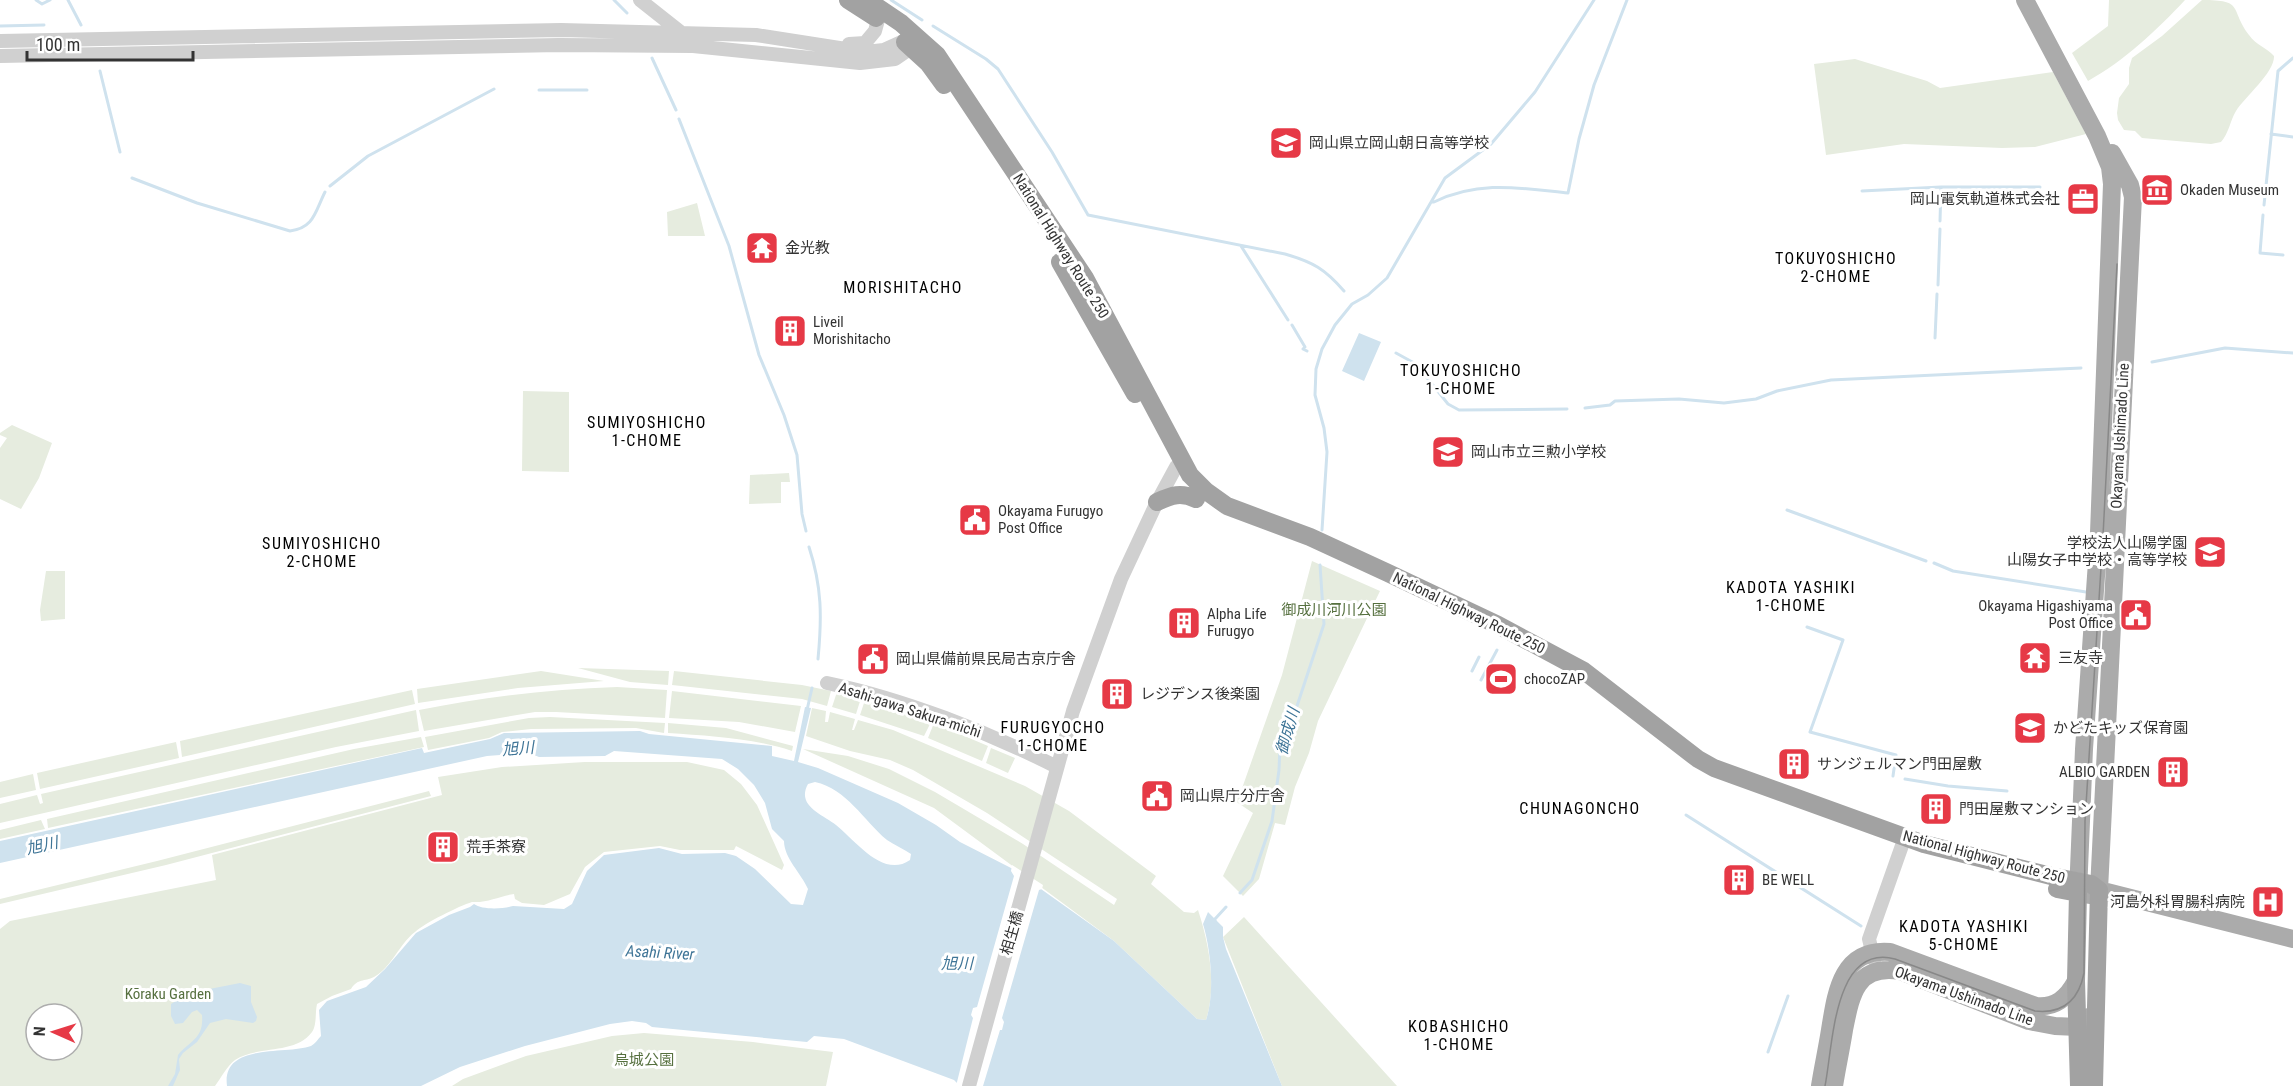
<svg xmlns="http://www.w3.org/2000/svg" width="2293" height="1086" font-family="'Roboto Condensed','Noto Sans JP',sans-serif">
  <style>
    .green { fill: #e6ecdf; fill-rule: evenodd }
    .water { fill: #cfe2ee; fill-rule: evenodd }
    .pier { fill: #fff }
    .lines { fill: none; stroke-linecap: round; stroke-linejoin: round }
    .stream { stroke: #cfe2ee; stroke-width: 3 }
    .tertiary { stroke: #d0d0d0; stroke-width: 14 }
    .primary { stroke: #ababab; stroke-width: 18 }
    .trunk { stroke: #a2a2a2; stroke-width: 18 }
    .tram { stroke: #888; stroke-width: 1.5 }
    .labels { text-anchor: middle; stroke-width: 6; stroke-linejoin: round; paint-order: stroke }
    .poi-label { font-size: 15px; fill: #333; stroke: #fff; text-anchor: start }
    .street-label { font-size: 15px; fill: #333; stroke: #fff }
    .park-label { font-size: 15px; fill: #56703f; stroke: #fff }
    .neighbourhood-label { font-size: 16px; letter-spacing: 1.5px; fill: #000; stroke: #fff }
    .water-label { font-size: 16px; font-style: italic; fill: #3f7597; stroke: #fff }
  </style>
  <rect width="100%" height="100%" fill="#fff"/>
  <!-- green -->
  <path class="green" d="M2109,0H2185C2157,30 2124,61 2088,81L2072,53L2108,26Z
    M2202,0C2245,0 2229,8 2249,35C2256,45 2267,48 2274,56C2275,72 2245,97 2236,111C2230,121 2229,133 2221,142L2211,144L2142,138L2135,131L2124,130L2118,120L2117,113L2119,98L2129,84V68L2132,58L2162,36Z
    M1855,59L1927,81L1940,88L2053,72L2086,134L2035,147L2002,148L1904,144L1826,155L1814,64Z
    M697,203L705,236H668L667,212Z
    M523,391L569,392V472L522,471Z
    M12,425L52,443L39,478L21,509L0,499V448L7,438L0,435V433Z
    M789,473L790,482H781V503L749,504L750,475Z
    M1312,561L1380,591L1318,721L1309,753L1295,787L1285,825L1275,823L1259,879L1243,896L1223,876L1253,813L1235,801L1240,794L1282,675Z
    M46,571H65V619L41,621L40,610Z
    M578,668L669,671L668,685L630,682Z
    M541,671L604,681L518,688L418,703L417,689Z
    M674,671L802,685L831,691L827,706L802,699L672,685Z
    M617,687L667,690L665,718L556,712H535L424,731L419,710C485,697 550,689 617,687Z
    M412,690L415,704L182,757L180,741Z
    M672,691L801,706L795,732L739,722L669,718Z
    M837,692L861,698L856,714L832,707Z
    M865,700L931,722L924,736L860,715Z
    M812,708L826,711L825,722H828L830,712L855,719L852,730H854L858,720L893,730L1025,786L1069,811L1156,876L1151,884L1184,912L1194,913L1198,910C1209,943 1217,986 1206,1020L1197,1019L1114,941L934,808L803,749L848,756L889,769L935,792L1023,844L1114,905L1117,899L987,813L913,770L890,760L850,751L806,736Z
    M416,710L419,731L336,747L0,823V804L37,795L40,804L43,803L41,794Z
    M550,717L665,723L664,733L636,728L531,729L502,732L489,738L428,750L425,737L529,718Z
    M668,723L726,728L793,746L792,751C753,738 710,736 668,733Z
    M934,723L988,746L982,761L928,738Z
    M421,737L424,747L48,828L47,819L354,749Z
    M176,742L179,758L40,789L37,773Z
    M991,748L1015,758L1008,773L986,763Z
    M585,762H687L724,770L741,784L757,805L784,865L782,870L736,846L734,850H680L660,846L604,852L585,867L570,894L544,905L522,903L515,899L514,894C499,896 488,903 472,902C459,906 425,923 415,932C399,944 392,967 374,977C364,982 358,978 351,989L332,996L317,1004C315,1012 317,1025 312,1032C295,1055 258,1045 235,1060C227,1066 221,1078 215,1086H0V929L10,921L216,880L212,855L442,795L438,777L502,767ZM36,1014H72V1050H36Z
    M33,774L36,790L0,798V782Z
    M429,791L431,796L166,865L0,904V899L157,861Z
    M41,820L45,829L0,839V830Z
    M1244,917L1397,1086H1282L1223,937Z
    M644,1033L753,1042L833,1052L826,1086H452L463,1079L526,1056L612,1036Z"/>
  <!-- water -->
  <path class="water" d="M1359,333L1381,342L1364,381L1342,371Z
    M805,707L811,708L798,762L818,768L898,803L936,825L960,842L1013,869L1114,941L1197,1019L1206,1020C1215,994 1211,950 1203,924L1208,912L1223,927V937L1226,949L1282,1086H960L954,1080L844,1039L814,1036L807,1042L652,1027L646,1023L632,1021L610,1024L525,1046L460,1067L421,1086H227C221,1042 287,1055 311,1046C315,1044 318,1039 321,1036L319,1010L327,1001L366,987L385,969L416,933L449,915L470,907L474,904C482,910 503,909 513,906L564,909L572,904L587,871L604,855L659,848L682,854L725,853L736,856L755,869L791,904L803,905L808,889C801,873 784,858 784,841L772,829L765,803L754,785L738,769L722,759L614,751L605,756L539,757L529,753L487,756L0,863V841L422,748L424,753L490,739L504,733L640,731L649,734L772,746V756L794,761ZM815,782C847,789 863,820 887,840C894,845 904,849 911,854L910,860C883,879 855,840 836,825C822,814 796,806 808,784Z
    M240,983L251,986V1002L257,1017L256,1021L253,1023L226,1019L210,1023L197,1042L183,1053L179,1059L180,1070L173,1086H168L175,1074L178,1055C190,1040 204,1039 202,1015L197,1010L192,1012L183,1023L175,1024L171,1016V1004L189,993Z"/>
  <!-- pier -->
  <path class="pier" d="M1012,865L1043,885L1042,889L1039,890L1002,1018L1004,1022L1002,1030H1000L983,1086H956L973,1018L971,1015L973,1008L977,1007L1014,876L1011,871Z"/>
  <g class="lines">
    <!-- stream -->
    <path class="stream" d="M36,0L42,4L50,0
      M68,0L81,25
      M614,0L627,13
      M891,0L922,20
      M0,26L44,25
      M933,26L986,59L998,69L1052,152L1088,215L1285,254C1313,262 1325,269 1344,291
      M652,58L676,110
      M100,71L120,152
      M539,90H587
      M679,119L729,246L759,355L784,415L797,455L802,514L806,531
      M2271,134L2293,137
      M132,178L197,203L290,231C314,228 315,212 325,192
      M330,186L368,156L494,89
      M1941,187H2040
      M1862,191L1941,187L1940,221
      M1431,202H1434C1479,180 1520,188 1568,193L1579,139L1594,85L1627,0
      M2264,205L2278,71L2293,58
      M2263,215L2260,253L2283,255
      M1241,246L1288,320
      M1938,285L1940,229
      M1292,325L1305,347L1303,349L1307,351
      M1935,338L1937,294
      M1396,353L1416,364L1448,404L1459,410L1567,409
      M2152,362L2225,348L2293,353
      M1585,408L1610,405L1615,401L1679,399L1724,403L1756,399L1777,391L1831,380L2081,368
      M1787,510L1926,561
      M1322,530L1327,452L1324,428L1315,395L1316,369L1322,349L1335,325L1352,304L1368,295L1387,278L1445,178L1491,144L1535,92L1594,0
      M809,547C822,587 822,617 818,659
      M1934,563L1953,571L2086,592
      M1807,627L1843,640L1810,732L1896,755L1893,776
      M1472,671L1479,657
      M1481,680L1497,650
      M807,710L812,688
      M1905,779L1948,786L2007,791
      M1686,815L1861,926
      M1240,893L1252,880L1272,821L1279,770L1280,746L1297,706L1324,624L1320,565
      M1215,922V919L1226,907
      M1768,1052L1788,996"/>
    <!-- tertiary -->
    <path class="tertiary" d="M640,0L683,34
      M0,41L561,30L756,35L865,52L884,50L904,41H913
      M849,44L865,43L875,31L878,20
      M0,56L559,45L693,46L860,63L895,59L917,44
      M827,683C904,699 988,732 1057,767
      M1874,960L1869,939L1905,837
      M969,1086L1073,711L1121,579L1157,502L1176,467L1183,462"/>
    <!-- primary -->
    <path class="primary" d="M2025,0L2097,136L2110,167L2112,184L2099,533L2084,749L2078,893L2091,895L2099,890L2293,939
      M2099,890L2133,197L2130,185L2112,153
      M1820,1086C1823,1067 1827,1049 1830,1030C1836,993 1841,948 1890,952L2036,1006C2055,1008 2067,998 2076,981
      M1834,1086C1837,1067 1841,1049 1844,1030C1851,995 1856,964 1900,971L2029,1021L2055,1026L2078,1027L2088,1017"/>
    <!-- trunk -->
    <path class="trunk" d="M848,0L876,18
      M867,0L901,23L937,55L1085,278L1190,475L1206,491L1227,506L1310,537L1388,573L1498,625L1584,671L1698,759L1714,768L1924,844L2051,876L2091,884L2099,890L2094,1086
      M905,42L928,63L944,85
      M1060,262L1135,394
      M1157,502C1172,495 1181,492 1196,499
      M2057,889L2078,893L2076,981L2079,1086"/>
    <!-- tram -->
    <path class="tram" d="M1825,1086C1833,1047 1833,943 1895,959L2035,1011C2064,1014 2079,999 2084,973L2085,821L2103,536L2117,264"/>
  </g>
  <!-- icons -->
  <defs>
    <g id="school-square" transform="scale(1.725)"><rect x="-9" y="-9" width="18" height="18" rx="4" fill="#e63946" stroke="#fff"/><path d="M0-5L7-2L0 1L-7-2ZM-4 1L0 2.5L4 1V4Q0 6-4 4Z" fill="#fff"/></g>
    <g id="museum-square" transform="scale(1.725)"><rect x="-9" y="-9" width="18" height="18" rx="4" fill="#e63946" stroke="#fff"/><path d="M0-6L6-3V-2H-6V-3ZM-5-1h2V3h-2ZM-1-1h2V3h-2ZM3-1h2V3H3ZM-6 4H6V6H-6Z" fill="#fff"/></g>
    <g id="office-square" transform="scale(1.725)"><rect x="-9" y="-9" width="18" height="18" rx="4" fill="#e63946" stroke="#fff"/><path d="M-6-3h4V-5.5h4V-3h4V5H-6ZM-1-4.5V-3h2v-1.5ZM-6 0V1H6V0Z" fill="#fff"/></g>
    <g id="temple-square" transform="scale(1.725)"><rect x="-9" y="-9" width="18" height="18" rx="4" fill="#e63946" stroke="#fff"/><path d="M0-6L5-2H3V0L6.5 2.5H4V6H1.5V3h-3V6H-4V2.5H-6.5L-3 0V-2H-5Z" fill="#fff"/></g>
    <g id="building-square" transform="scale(1.725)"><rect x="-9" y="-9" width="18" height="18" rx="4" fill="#e63946" stroke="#fff"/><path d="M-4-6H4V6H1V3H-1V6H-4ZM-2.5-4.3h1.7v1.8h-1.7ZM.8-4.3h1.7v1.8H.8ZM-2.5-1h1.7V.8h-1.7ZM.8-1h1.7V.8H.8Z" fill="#fff"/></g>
    <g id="civic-square" transform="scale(1.725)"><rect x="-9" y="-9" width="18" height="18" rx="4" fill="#e63946" stroke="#fff"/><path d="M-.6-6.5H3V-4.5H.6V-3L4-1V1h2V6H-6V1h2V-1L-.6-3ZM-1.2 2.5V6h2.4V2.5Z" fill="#fff"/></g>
    <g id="stadium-square" transform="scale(1.725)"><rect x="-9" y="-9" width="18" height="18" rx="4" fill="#e63946" stroke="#fff"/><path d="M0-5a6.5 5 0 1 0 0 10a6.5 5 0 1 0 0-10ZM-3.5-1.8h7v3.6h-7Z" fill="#fff"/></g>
    <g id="hospital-square" transform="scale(1.725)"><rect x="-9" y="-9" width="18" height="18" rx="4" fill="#e63946" stroke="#fff"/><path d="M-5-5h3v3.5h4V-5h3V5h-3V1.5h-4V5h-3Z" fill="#fff"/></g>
  </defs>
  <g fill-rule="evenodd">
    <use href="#school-square" x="1286" y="143"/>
    <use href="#museum-square" x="2157" y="190"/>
    <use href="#office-square" x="2083" y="199"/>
    <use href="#temple-square" x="762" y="248"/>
    <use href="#building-square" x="790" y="331"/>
    <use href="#school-square" x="1448" y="452"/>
    <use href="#civic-square" x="975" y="520"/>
    <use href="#school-square" x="2210" y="552"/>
    <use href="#civic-square" x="2136" y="615"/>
    <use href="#building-square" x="1184" y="623"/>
    <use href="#temple-square" x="2035" y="658"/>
    <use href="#civic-square" x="873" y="659"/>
    <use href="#stadium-square" x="1501" y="679"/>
    <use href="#building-square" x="1117" y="694"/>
    <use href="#school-square" x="2030" y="728"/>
    <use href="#building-square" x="1794" y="764"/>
    <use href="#building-square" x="2173" y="772"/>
    <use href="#civic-square" x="1157" y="796"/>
    <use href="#building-square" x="1936" y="809"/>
    <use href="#building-square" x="443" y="847"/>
    <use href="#building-square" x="1739" y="880"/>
    <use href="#hospital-square" x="2268" y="902"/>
  </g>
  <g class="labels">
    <!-- poi labels -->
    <g class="poi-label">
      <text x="1309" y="148">岡山県立岡山朝日高等学校</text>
      <text x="2180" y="195">Okaden Museum</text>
      <text x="2060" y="204" text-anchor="end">岡山電気軌道株式会社</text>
      <text x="785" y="253">金光教</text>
      <text x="813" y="327">Liveil<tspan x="813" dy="17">Morishitacho</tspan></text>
      <text x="1471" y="457">岡山市立三勲小学校</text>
      <text x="998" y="516">Okayama Furugyo<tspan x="998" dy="17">Post Office</tspan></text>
      <text x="2187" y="548" text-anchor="end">学校法人山陽学園<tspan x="2187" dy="17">山陽女子中学校・高等学校</tspan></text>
      <text x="2113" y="611" text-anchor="end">Okayama Higashiyama<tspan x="2113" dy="17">Post Office</tspan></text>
      <text x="1207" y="619">Alpha Life<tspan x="1207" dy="17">Furugyo</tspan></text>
      <text x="2058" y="663">三友寺</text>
      <text x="896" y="664">岡山県備前県民局古京庁舎</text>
      <text x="1524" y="684">chocoZAP</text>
      <text x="1140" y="699">レジデンス後楽園</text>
      <text x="2053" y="733">かどたキッズ保育園</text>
      <text x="1817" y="769">サンジェルマン門田屋敷</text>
      <text x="2150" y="777" text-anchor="end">ALBIO GARDEN</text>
      <text x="1180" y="801">岡山県庁分庁舎</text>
      <text x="1959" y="814">門田屋敷マンション</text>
      <text x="466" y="852">荒手茶寮</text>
      <text x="1762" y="885">BE WELL</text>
      <text x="2245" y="907" text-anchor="end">河島外科胃腸科病院</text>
    </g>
    <!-- street labels -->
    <g class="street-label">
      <text transform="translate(1061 246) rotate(58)" y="5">National Highway Route 250</text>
      <text transform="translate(2120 436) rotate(-87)" y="5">Okayama Ushimado Line</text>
      <text transform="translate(1469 613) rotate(26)" y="5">National Highway Route 250</text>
      <text transform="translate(910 710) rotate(18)" y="5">Asahi-gawa Sakura-michi</text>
      <text transform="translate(1984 857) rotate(15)" y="5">National Highway Route 250</text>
      <text transform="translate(1012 933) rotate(-74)" y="5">相生橋</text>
      <text transform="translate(1964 996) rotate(20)" y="5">Okayama Ushimado Line</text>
    </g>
    <!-- park labels -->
    <g class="park-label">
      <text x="1334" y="615">御成川河川公園</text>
      <text x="168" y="999">Kōraku Garden</text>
      <text x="644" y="1065">烏城公園</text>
    </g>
    <!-- neighbourhood labels -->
    <g class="neighbourhood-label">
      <text x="1836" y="264">TOKUYOSHICHO<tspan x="1836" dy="18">2-CHOME</tspan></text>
      <text x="903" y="293">MORISHITACHO</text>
      <text x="1461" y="376">TOKUYOSHICHO<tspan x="1461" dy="18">1-CHOME</tspan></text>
      <text x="647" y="428">SUMIYOSHICHO<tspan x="647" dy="18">1-CHOME</tspan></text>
      <text x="322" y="549">SUMIYOSHICHO<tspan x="322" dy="18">2-CHOME</tspan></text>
      <text x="1791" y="593">KADOTA YASHIKI<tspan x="1791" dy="18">1-CHOME</tspan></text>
      <text x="1053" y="733">FURUGYOCHO<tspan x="1053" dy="18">1-CHOME</tspan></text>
      <text x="1580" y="814">CHUNAGONCHO</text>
      <text x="1964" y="932">KADOTA YASHIKI<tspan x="1964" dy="18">5-CHOME</tspan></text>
      <text x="1459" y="1032">KOBASHICHO<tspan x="1459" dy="18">1-CHOME</tspan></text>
    </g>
    <!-- water labels -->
    <g class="water-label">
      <text transform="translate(1287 731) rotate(-74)" y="6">御成川</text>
      <text transform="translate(518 748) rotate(-5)" y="6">旭川</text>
      <text transform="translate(42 845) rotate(-12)" y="6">旭川</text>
      <text transform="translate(660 952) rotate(3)" y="6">Asahi River</text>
      <text x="957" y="969">旭川</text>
    </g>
  </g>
  <!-- north arrow -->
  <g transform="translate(54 1032) rotate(273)"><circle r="28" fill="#ffffff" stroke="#adadad" stroke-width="1.5"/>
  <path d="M0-4.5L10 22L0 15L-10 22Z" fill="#e63946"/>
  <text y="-9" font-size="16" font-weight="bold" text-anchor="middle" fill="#333333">N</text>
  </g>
  <!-- scale -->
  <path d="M27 51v9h166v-9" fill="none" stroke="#333333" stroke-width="3"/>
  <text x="36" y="51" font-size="18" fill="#333333" stroke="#ffffff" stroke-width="4.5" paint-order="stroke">100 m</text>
</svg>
